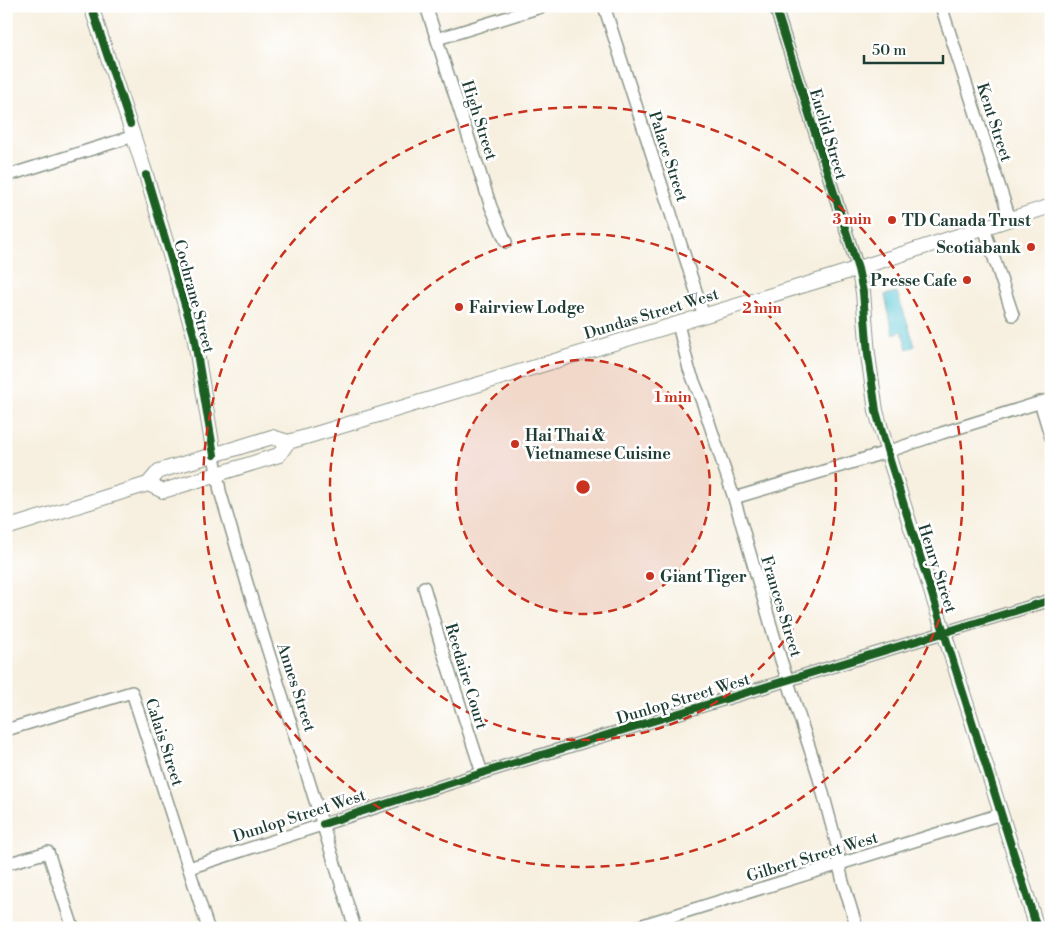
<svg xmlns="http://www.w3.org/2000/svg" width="1057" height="934" font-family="'Libre Bodoni',serif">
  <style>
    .water { fill: #5cc7d6; stroke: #3e8285 }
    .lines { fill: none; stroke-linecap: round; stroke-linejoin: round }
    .minor-casing { stroke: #8b968a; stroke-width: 14 }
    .major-casing { stroke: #8b968a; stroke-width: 16 }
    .minor { stroke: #fff; stroke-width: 11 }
    .major { stroke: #fff; stroke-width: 14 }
    .cycleway-casing { stroke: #fff; stroke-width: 11 }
    .cycleway { stroke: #1b5e20; stroke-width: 8 }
    .ring { fill: none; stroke: #c8321e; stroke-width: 2.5; stroke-dasharray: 9 6 }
    .poi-dot { fill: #c8321e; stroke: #fff; stroke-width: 2 }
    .labels { text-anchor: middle; stroke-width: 5; stroke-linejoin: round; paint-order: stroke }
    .street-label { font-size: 16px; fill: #1f3d34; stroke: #fff }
    .poi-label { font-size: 16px; font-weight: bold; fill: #1f3d34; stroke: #fff; text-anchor: start }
    .centre { fill: #c8321e; stroke: #fff; stroke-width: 2.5 }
    .ring-label { font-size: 15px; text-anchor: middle; font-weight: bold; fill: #c8321e; stroke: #fff; stroke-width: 5; stroke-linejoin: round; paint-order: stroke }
  </style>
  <rect width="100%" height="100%" fill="#fff"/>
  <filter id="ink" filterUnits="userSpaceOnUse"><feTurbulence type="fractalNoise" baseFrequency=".02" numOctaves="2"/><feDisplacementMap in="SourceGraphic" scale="10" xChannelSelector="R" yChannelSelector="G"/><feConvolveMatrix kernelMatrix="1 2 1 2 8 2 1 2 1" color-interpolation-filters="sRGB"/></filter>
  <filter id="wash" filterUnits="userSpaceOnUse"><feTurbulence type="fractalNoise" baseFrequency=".0096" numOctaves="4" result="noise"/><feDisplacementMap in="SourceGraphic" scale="20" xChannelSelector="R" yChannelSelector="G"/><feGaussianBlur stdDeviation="1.12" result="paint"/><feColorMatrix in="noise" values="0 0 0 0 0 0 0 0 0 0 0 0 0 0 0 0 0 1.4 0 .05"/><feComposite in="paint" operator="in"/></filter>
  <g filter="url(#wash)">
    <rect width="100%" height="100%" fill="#f7f0e0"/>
    <!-- water -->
    <path class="water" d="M897,292L915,346L907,349L902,331L893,334L885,295Z"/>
  </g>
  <g filter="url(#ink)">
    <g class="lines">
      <!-- minor casing -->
      <g class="minor-casing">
        <path id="minor" d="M426,6L491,207L506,242
          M604,6L704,316
          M775,6L858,269
          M941,6L1010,219
          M437,39L544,6
          M6,176L134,136
          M984,228L1013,315
          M678,324L689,369L703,404L734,498L781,660L817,771L838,849L839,865L843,882L857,928
          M1040,402L1051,438
          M214,455L220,491L249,590L355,928
          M734,498L887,452L942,433L1051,399
          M424,587L444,655L482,773
          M6,730L132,692L208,928
          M6,864L48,852L73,928
          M189,868L482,773L1051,600
          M633,928L1001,814"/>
      </g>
      <!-- major casing -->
      <g class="major-casing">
        <path id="major" d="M91,6L146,175L194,335L214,455
          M858,269L863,292L868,355L876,411L891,464L1037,928
          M148,484L163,491L279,455L288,442
          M6,528L148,484L159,471L240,447L272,437L288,442L309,436L834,276L1051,206"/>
      </g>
      <!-- minor -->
      <use href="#minor" class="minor"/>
      <!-- major -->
      <use href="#major" class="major"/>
      <!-- cycleway casing -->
      <g class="cycleway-casing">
        <path id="cycleway" d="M91,6L130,124
          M775,6L858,269L863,292L868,355L876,411L891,464L1037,928
          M146,175L194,335L214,455
          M323,824L482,773L1051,600"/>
      </g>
      <!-- cycleway -->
      <use href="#cycleway" class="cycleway"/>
    </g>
  </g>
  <!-- distance rings -->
  <circle cx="583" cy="487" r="127" fill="#c8321e" fill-opacity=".12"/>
  <g class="ring">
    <circle cx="583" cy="487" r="127"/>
    <circle cx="583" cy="487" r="253"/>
    <circle cx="583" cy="487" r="380"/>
  </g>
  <!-- markers -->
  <g class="poi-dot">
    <circle cx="892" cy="220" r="5"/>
    <circle cx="1031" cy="247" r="5"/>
    <circle cx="967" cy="280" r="5"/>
    <circle cx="459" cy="307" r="5"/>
    <circle cx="515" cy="444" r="5"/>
    <circle cx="650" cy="576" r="5"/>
  </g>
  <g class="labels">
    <!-- street labels -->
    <g class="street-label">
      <text transform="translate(480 120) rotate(72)" y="6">High Street</text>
      <text transform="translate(995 122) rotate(72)" y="6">Kent Street</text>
      <text transform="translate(829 134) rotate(73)" y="6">Euclid Street</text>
      <text transform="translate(669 156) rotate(72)" y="6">Palace Street</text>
      <text transform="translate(195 296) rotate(75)" y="6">Cochrane Street</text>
      <text transform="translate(651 313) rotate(-17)" y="6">Dundas Street West</text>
      <text transform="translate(938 568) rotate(72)" y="6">Henry Street</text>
      <text transform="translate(782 606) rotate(73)" y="6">Frances Street</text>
      <text transform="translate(467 676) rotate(73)" y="6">Reedaire Court</text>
      <text transform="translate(297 687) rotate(72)" y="6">Annes Street</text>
      <text transform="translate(683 698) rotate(-17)" y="6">Dunlop Street West</text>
      <text transform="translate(165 742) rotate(72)" y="6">Calais Street</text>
      <text transform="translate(299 815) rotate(-18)" y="6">Dunlop Street West</text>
      <text transform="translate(812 856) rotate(-17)" y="6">Gilbert Street West</text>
    </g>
    <!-- poi labels -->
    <g class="poi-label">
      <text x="902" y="226">TD Canada Trust</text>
      <text x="1021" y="253" text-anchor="end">Scotiabank</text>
      <text x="957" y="286" text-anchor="end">Presse Cafe</text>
      <text x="469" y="313">Fairview Lodge</text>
      <text x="525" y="441">Hai Thai &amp;<tspan x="525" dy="18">Vietnamese Cuisine</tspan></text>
      <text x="660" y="582">Giant Tiger</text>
    </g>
  </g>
  <circle cx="583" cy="487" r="8" class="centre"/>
  <g class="ring-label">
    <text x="852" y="224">3 min</text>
    <text x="762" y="313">2 min</text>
    <text x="673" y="402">1 min</text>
  </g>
  <!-- margin -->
  <rect width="1057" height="934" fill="none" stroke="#fff" stroke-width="25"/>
  <!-- scale -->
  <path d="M864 55v8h79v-8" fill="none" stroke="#1f3d34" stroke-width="2.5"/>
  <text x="872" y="55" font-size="15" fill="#1f3d34" stroke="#ffffff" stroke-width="4" paint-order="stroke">50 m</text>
</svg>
